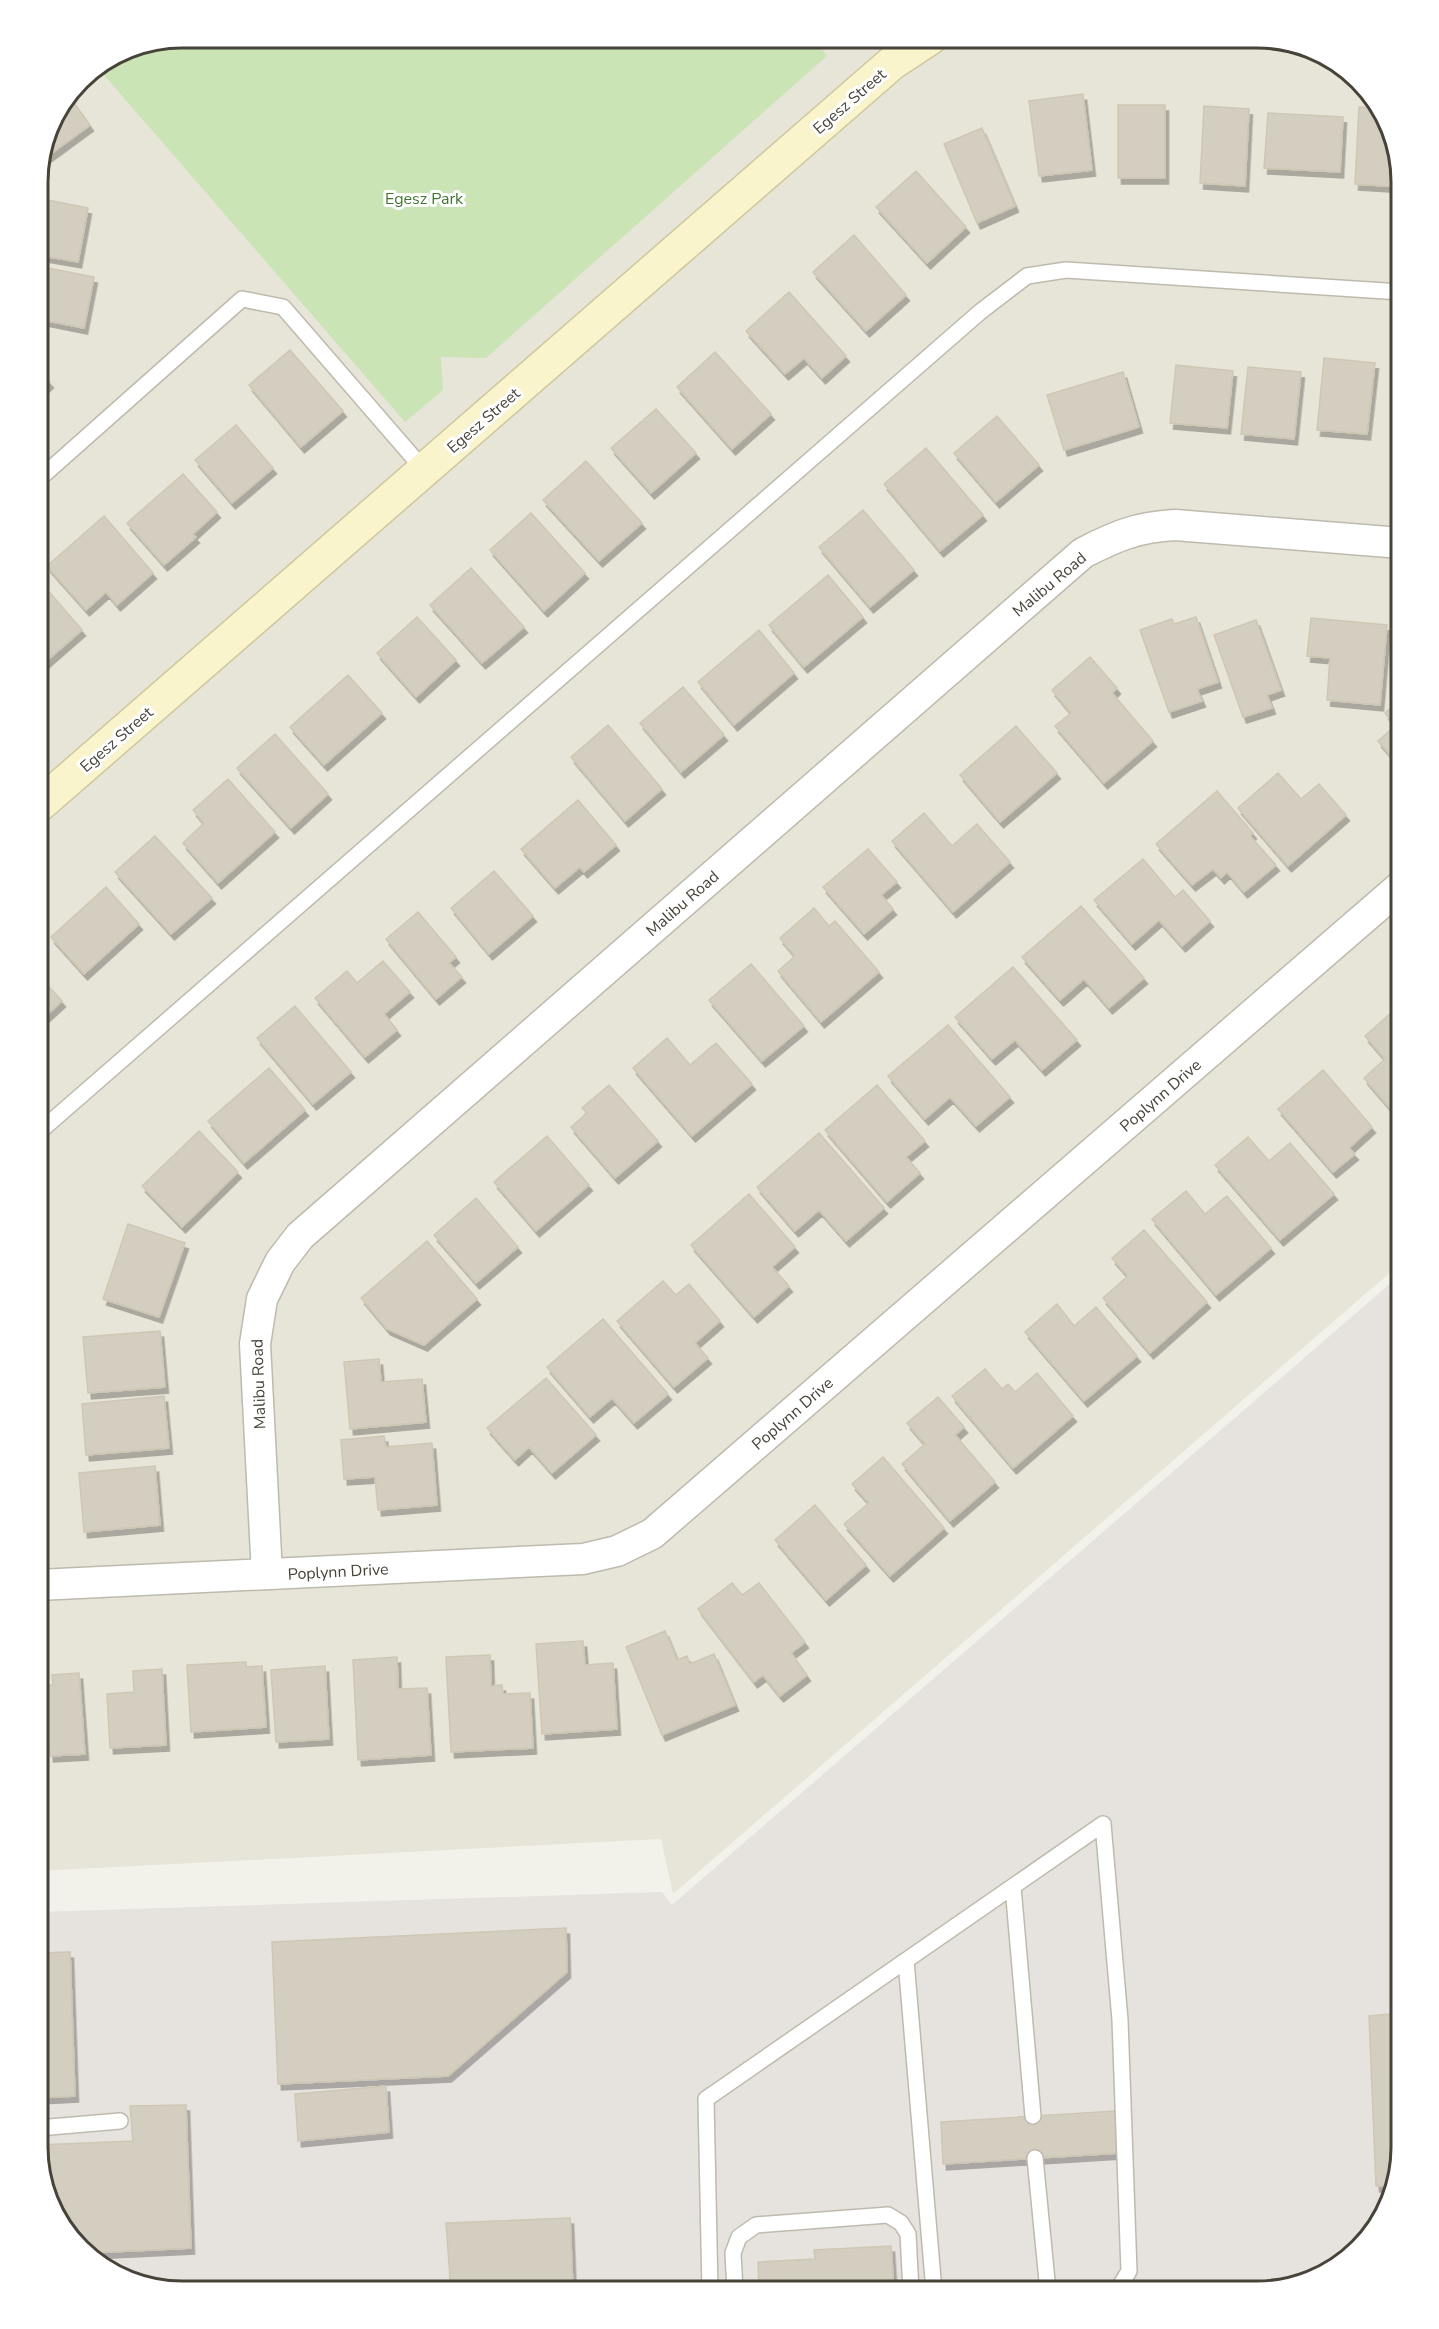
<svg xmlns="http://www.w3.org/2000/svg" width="1439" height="2329" font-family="'Nunito Sans',sans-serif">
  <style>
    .residential { fill: #e7e4d8 }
    .industrial { fill: #e6e3de }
    .green { fill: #cae4b6 }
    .building { fill: #d4cec0; stroke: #cec7b4; stroke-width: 1.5; filter: url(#shadow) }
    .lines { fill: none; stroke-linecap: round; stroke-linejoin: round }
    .lane-casing { stroke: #bebaad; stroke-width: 18 }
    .street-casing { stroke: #bebaad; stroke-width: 33 }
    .secondary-casing { stroke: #cfc79d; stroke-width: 36 }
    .lane { stroke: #fff; stroke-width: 15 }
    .street { stroke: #fff; stroke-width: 30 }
    .secondary { stroke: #faf4cd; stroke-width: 33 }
    .labels { text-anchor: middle; stroke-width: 6; stroke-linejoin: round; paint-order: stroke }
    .street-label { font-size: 16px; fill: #474338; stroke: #fff }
    .park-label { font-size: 16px; fill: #427430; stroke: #fff }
    .rim { fill: none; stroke: #474338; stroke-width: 3 }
  </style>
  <defs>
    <filter id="shadow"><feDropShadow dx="3.5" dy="6" stdDeviation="0" flood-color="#0004"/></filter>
  </defs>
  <rect width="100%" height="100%" fill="#f3f2ea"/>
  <!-- residential -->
  <path class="residential" d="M182,38H1267L1337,62L1386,118L1401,182V1263L673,1894L661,1839L38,1871V173L49,127L80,80L127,48Z"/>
  <!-- industrial -->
  <path class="industrial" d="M1401,1274V2147L1382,2219L1321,2276L1257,2291H173L102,2267L53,2211L38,2147V1912L662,1892L672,1905Z"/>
  <!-- green -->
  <path class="green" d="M182,38H814L827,56L486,358L441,357L443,390L405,422L98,68L127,48Z"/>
  <!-- building -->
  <path class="building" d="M1083,94L1092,170L1039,176L1029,101Z
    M69,96L90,125L41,161L49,127Z
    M1118,105H1165V178H1118Z
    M1204,106L1249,109L1245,186L1200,183Z
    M1359,107L1378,108L1386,118L1401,187L1355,184Z
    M1268,113L1343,117L1340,172L1264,168Z
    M982,128L1015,206L977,223L944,144Z
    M916,171L966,227L927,263L876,207Z
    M38,198L88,208L78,262L38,255Z
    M854,235L906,295L866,331L813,272Z
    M38,266L94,277L84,328L38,319Z
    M789,292L846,356L822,378L804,358L785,374L746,331Z
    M290,350L343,411L301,447L249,385Z
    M715,352L771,414L732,449L677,387Z
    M1324,358L1375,363L1367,434L1317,430Z
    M1176,365L1233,371L1227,428L1170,423Z
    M1401,365V442L1394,441Z
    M1248,367L1301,372L1294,439L1241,434Z
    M38,369L50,382L38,393Z
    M1123,372L1139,427L1064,450L1047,395Z
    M656,409L696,453L651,493L611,448Z
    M997,416L1039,465L996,502L954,453Z
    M236,425L273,468L232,503L195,460Z
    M926,448L983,515L940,551L884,484Z
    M586,461L642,523L599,561L543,500Z
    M183,474L217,512L193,534L196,537L164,565L127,523Z
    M863,510L914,570L870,607L819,547Z
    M531,513L585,573L544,611L490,550Z
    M104,516L153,573L117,605L106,592L86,610L47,566Z
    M471,568L524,627L482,663L430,605Z
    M828,575L863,617L804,667L769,625Z
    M38,579L82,630L42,665L38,660Z
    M417,617L456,660L416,697L377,653Z
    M1196,617L1218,682L1197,689L1202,701L1169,712L1140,630L1172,619L1174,624Z
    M1311,618L1387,625L1380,705L1327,700L1330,658L1307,656Z
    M1256,620L1281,690L1267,695L1272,708L1243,717L1214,635Z
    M759,630L794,673L734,725L698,682Z
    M1090,657L1117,688L1112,693L1153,741L1104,783L1055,726L1071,713L1052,690Z
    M348,675L382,713L324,765L290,727Z
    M683,687L724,735L681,772L640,723Z
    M1401,699V767L1378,741L1396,725L1385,713Z
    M608,725L662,789L625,821L571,757Z
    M1016,726L1057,773L1000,822L960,775Z
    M275,734L328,794L291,828L237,768Z
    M1278,773L1301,799L1319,784L1346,815L1288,866L1238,808Z
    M228,779L275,832L218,883L183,843L204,823L193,810Z
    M1217,791L1253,833L1250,836L1276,865L1244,892L1227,872L1221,878L1213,869L1192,885L1156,844Z
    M578,800L616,845L584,872L580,867L555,888L521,849Z
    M924,813L952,846L977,824L1010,862L953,912L892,841Z
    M155,836L212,898L171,934L115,872Z
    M868,849L897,882L881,895L893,909L864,934L823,887Z
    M1143,859L1175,897L1183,890L1210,921L1182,946L1159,920L1132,944L1094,900Z
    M494,871L533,916L489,954L451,908Z
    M106,887L139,924L84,974L51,937Z
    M1081,906L1144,978L1109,1008L1084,979L1060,1000L1022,957Z
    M814,908L829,926L835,921L879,972L821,1022L778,971L795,956L780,938Z
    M418,912L456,957L449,963L462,977L436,999L386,939Z
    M383,961L410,992L384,1014L397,1030L365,1057L315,998L347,971L357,983Z
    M751,964L804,1026L762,1061L709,1000Z
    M1013,967L1077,1040L1042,1070L1015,1040L992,1059L955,1017Z
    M38,975L62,1001L38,1023Z
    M295,1006L351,1072L313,1104L257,1038Z
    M1398,1007L1401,1011V1121L1364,1078L1385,1059L1365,1036Z
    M948,1025L1010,1097L976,1126L950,1097L925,1119L888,1076Z
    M667,1038L690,1065L716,1043L752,1084L692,1136L633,1068Z
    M269,1068L305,1110L244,1163L208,1121Z
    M1323,1070L1372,1127L1349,1148L1355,1154L1333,1172L1278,1109Z
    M609,1085L658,1141L615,1178L571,1127L587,1113L582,1108Z
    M877,1085L925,1141L906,1157L920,1173L887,1202L825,1130Z
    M199,1131L238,1172L182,1227L142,1186Z
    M819,1133L884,1208L846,1241L819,1210L795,1231L757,1187Z
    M547,1136L589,1185L536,1231L494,1182Z
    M1248,1137L1269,1161L1290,1143L1334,1194L1280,1240L1215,1165Z
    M1186,1191L1205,1214L1227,1196L1271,1248L1216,1295L1152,1219Z
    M749,1194L795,1247L772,1267L789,1286L754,1317L691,1245Z
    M476,1198L518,1247L476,1283L434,1235Z
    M128,1224L185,1243L159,1317L103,1299Z
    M1144,1230L1207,1302L1150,1353L1103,1298L1128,1276L1112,1258Z
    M427,1241L477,1299L424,1345L387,1329L361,1298Z
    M663,1281L676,1295L689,1284L720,1321L695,1343L708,1358L674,1387L617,1321Z
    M1057,1304L1074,1326L1096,1307L1137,1356L1084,1401L1025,1332Z
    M603,1319L668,1394L634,1423L612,1398L590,1417L547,1367Z
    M160,1331L165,1387L88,1393L83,1337Z
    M379,1359L381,1382L422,1379L426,1422L350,1429L344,1362Z
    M985,1369L1002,1389L1008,1384L1015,1392L1037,1373L1073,1416L1013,1468L952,1396Z
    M546,1378L596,1435L552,1473L529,1447L515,1460L487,1428Z
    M164,1396L169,1448L86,1455L82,1404Z
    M938,1397L964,1427L955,1435L995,1482L950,1521L902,1464L925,1444L907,1423Z
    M384,1436L386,1447L432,1443L437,1505L378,1510L375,1477L344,1479L341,1440Z
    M883,1457L944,1528L890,1576L844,1524L869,1503L852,1484Z
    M155,1466L160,1525L84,1532L79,1473Z
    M815,1505L866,1565L826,1600L775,1540Z
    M732,1583L742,1595L759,1583L805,1642L791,1653L807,1675L780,1696L763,1675L754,1682L698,1609Z
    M665,1631L677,1660L687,1656L690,1664L714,1654L735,1705L662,1735L626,1647Z
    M583,1641L585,1665L613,1663L617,1729L542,1734L536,1644Z
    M490,1655L491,1686L502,1685L503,1694L530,1693L533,1748L451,1752L446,1657Z
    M397,1657L398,1689L427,1688L431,1755L358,1760L353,1660Z
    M246,1662V1667L262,1666L266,1727L191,1732L187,1665Z
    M325,1666L329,1739L276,1742L271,1670Z
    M162,1669L166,1745L110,1748L107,1694L134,1692L133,1671Z
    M79,1673L85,1754L50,1756L48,1737L41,1738V1733H38V1686L53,1685L52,1675Z
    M566,1928L567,1972L448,2076L278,2084L272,1942Z
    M70,1952L75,2096L38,2098V1953Z
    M1401,2013V2147L1391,2186H1376L1369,2016Z
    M386,2086L389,2132L298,2141L295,2094Z
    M186,2105L191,2248L89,2253L53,2211L38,2145L133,2141L130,2106Z
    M1115,2111L1118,2153L943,2164L941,2122Z
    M570,2218L573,2291H451L446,2223Z
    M891,2246L894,2291H759L758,2262L815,2259L814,2250Z"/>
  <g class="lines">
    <!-- lane casing -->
    <g class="lane-casing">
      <path id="lane" d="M38,480L242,299L283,307L425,471
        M38,1133L980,312L1027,276L1066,270L1401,292
        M1103,1824L1120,2020L1129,2271L1117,2291
        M1013,1887L1033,2116
        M906,1961L934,2291
        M38,2128L120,2121
        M1035,2158L1048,2291
        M710,2291L706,2099L1103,1824
        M735,2291L733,2253L739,2237L756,2225L888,2215L901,2223L908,2234L911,2291"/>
    </g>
    <!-- street casing -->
    <g class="street-casing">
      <path id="street" d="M267,1574L255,1344L262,1299L280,1262L300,1236L1083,553C1116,536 1137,527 1175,525L1401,543
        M38,1585L583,1559L617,1551L652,1534L1401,886"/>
    </g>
    <!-- secondary casing -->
    <g class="secondary-casing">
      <path id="secondary" d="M38,806L892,63L930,38"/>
    </g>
    <!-- lane -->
    <use href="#lane" class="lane"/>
    <!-- street -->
    <use href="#street" class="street"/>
    <!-- secondary -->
    <use href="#secondary" class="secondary"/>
  </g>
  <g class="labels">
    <!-- street labels -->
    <g class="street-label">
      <text transform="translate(849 101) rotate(-41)" y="6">Egesz Street</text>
      <text transform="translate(483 420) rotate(-41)" y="6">Egesz Street</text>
      <text transform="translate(1049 584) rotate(-40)" y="6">Malibu Road</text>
      <text transform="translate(116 739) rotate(-41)" y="6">Egesz Street</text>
      <text transform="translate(682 903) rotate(-41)" y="6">Malibu Road</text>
      <text transform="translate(1160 1095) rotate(-41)" y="6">Poplynn Drive</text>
      <text transform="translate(258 1384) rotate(-92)" y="6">Malibu Road</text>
      <text transform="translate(792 1413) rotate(-41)" y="6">Poplynn Drive</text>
      <text transform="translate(338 1571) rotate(-3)" y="6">Poplynn Drive</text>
    </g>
    <!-- park labels -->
    <g class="park-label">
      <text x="424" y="204">Egesz Park</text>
    </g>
  </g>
  <!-- crop -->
  <path d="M0 0H1439V2329H0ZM182 48H1257A134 134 0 0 1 1391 182V2147A134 134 0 0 1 1257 2281H182A134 134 0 0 1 48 2147V182A134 134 0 0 1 182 48Z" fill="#fff" fill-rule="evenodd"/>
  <path class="rim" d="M182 48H1257A134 134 0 0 1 1391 182V2147A134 134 0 0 1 1257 2281H182A134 134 0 0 1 48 2147V182A134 134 0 0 1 182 48Z"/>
</svg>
